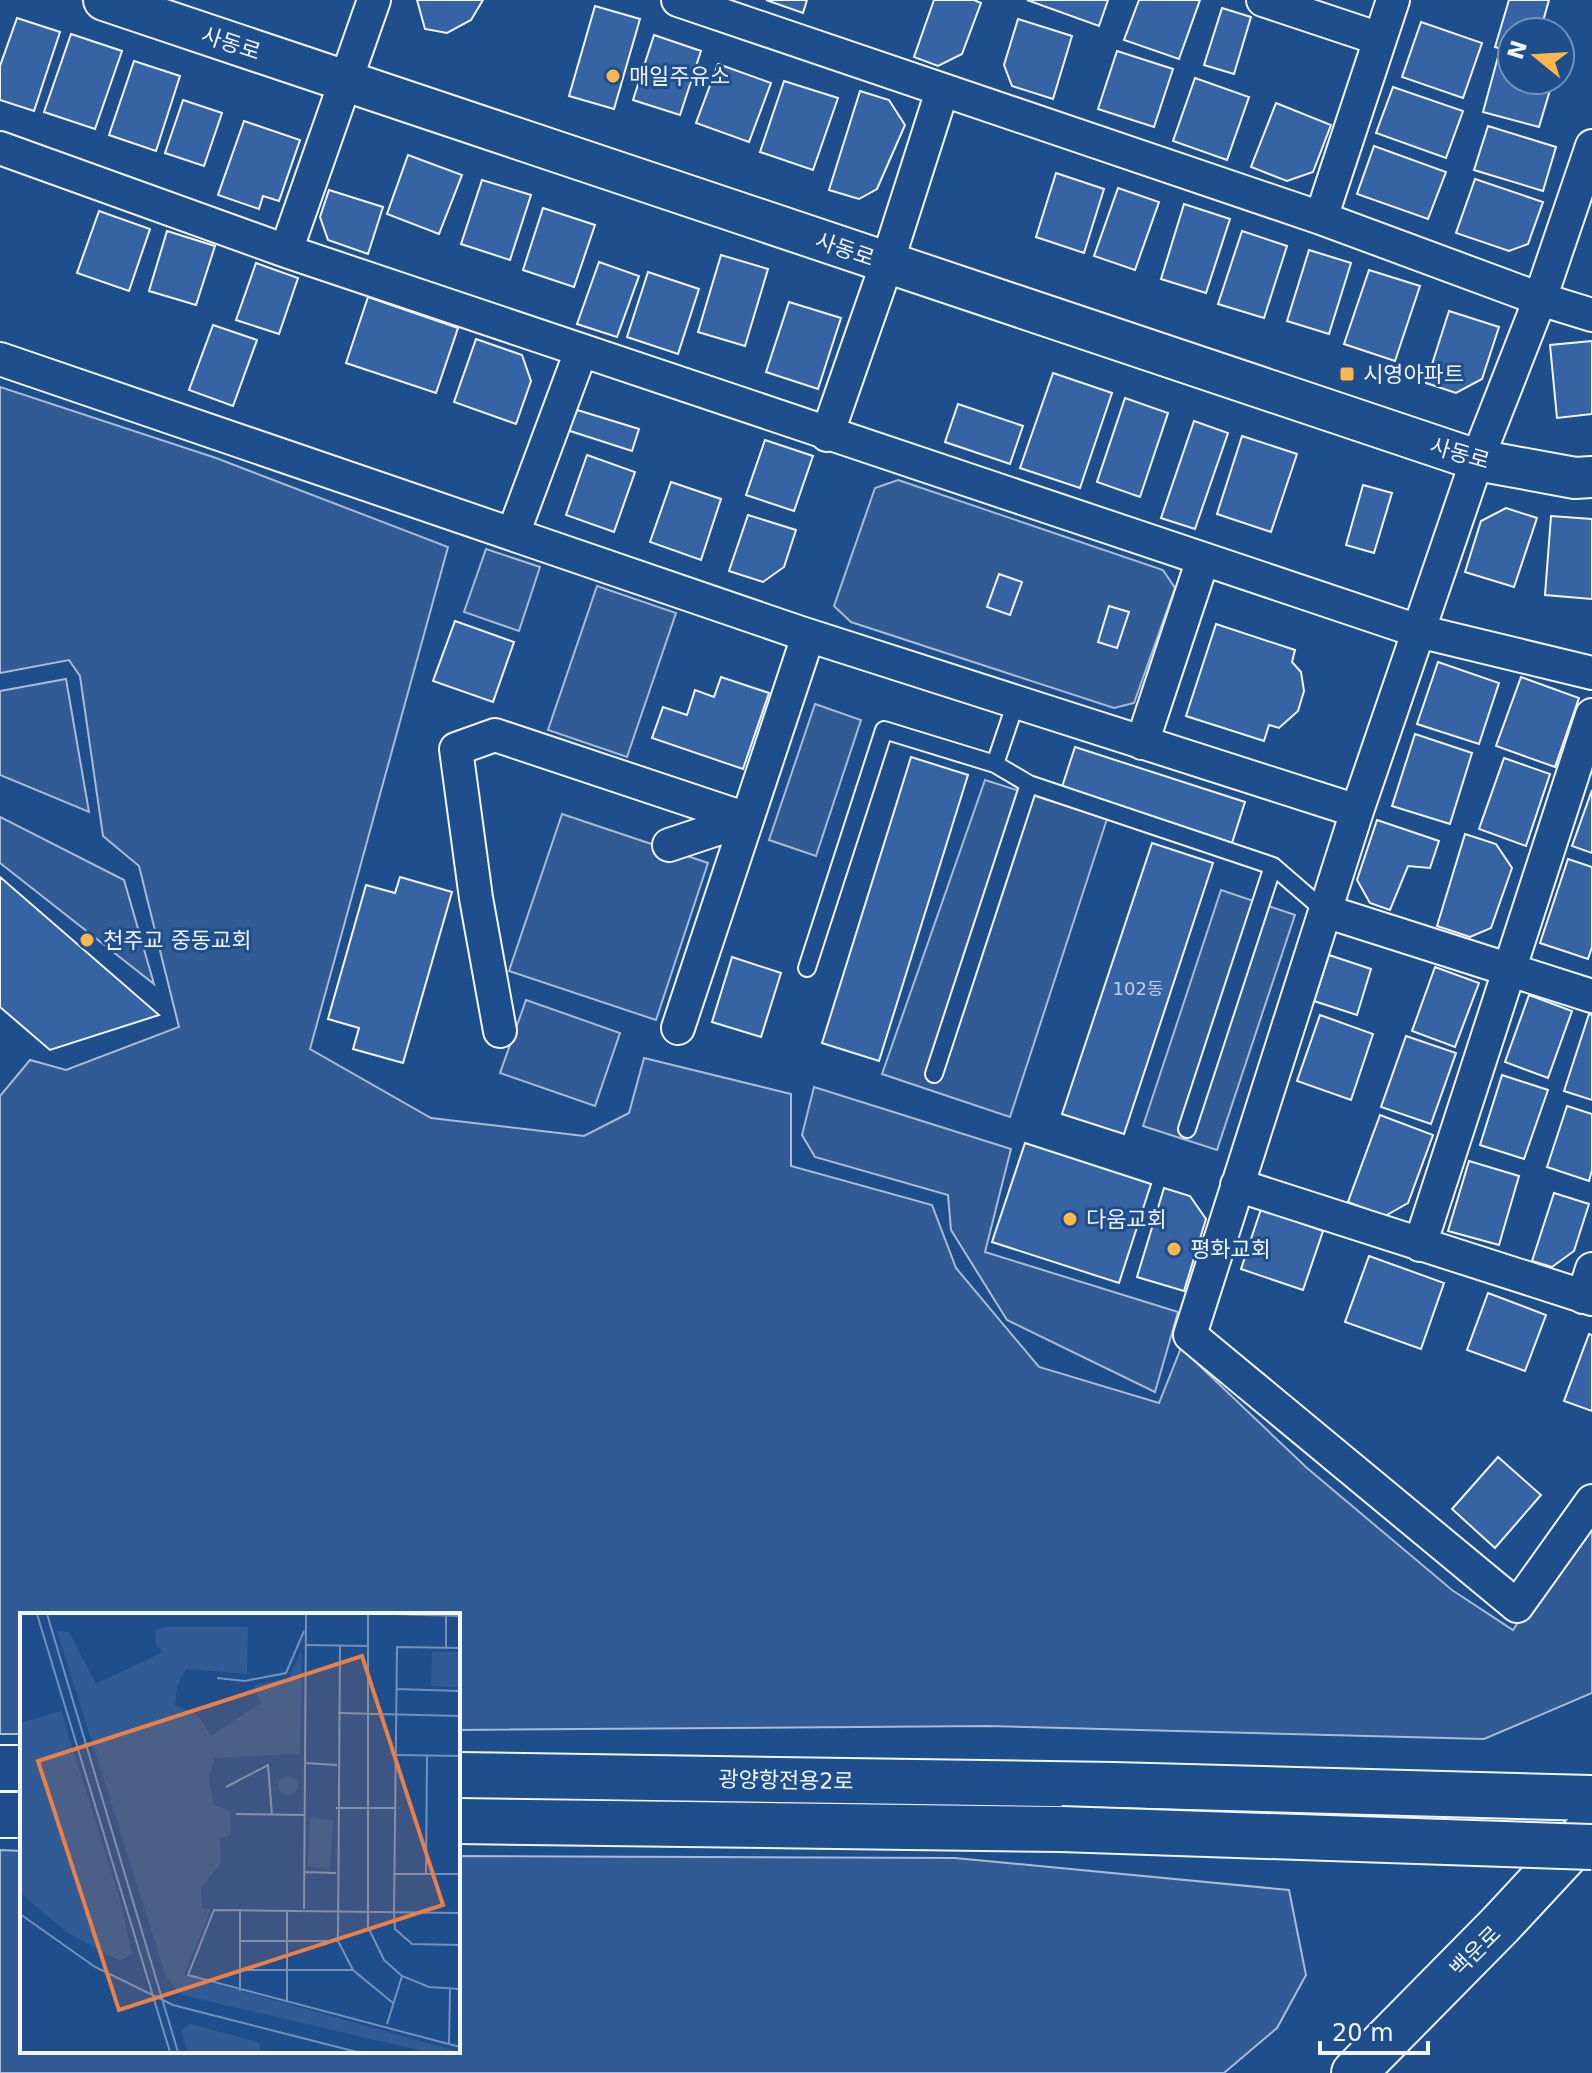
<svg xmlns="http://www.w3.org/2000/svg" width="1592" height="2073" font-family="'DejaVu Sans','Noto Sans KR',sans-serif">
  <style>
    .built { fill: #305b95; stroke: #a8bbd7; stroke-width: 2 }
    .building { fill: #3563a3; stroke: #f2f6ff; stroke-width: 2 }
    .lines { fill: none; stroke-linecap: round; stroke-linejoin: round }
    .service-casing { stroke: #f2f6ff; stroke-width: 20 }
    .minor-casing { stroke: #f2f6ff; stroke-width: 36 }
    .tertiary-casing { stroke: #f2f6ff; stroke-width: 44 }
    .secondary-casing { stroke: #f2f6ff; stroke-width: 48 }
    .trunk-casing { stroke: #f2f6ff; stroke-width: 48 }
    .service { stroke: #1f4e8c; stroke-width: 16 }
    .minor { stroke: #1f4e8c; stroke-width: 32 }
    .tertiary { stroke: #1f4e8c; stroke-width: 40 }
    .secondary { stroke: #1f4e8c; stroke-width: 44 }
    .trunk { stroke: #1f4e8c; stroke-width: 44 }
    .trunk-bridge-casing { stroke: #f2f6ff; stroke-width: 48; stroke-linecap: butt }
    .trunk-bridge { stroke: #1f4e8c; stroke-width: 44 }
    .poi-dot { fill: #ffb74d; stroke: #1f4e8c; stroke-width: 3 }
    .labels { text-anchor: middle; stroke-width: 6; stroke-linejoin: round; paint-order: stroke }
    .number-label { font-size: 18px; fill: #c3d1e8 }
    .street-label { font-size: 22px; fill: #f2f6ff; stroke: #1f4e8c }
    .poi-label { font-size: 22px; fill: #f2f6ff; stroke: #1f4e8c; text-anchor: start }
    .inset-road { fill: none; stroke: #7391ba; stroke-width: 2 }
    .view { fill: #ea8049; fill-opacity: 0.15; stroke: #ea8049; stroke-width: 4 }
    .inset-edge { fill: none; stroke: #f2f6ff; stroke-width: 4 }
  </style>
  <rect width="100%" height="100%" fill="#1f4e8c"/>
  <!-- built -->
  <path class="built" d="M0,387L216,458L448,547L310,1049L431,1118L584,1136L629,1113L644,1058L791,1094V1166L932,1205L956,1268L1039,1367L1159,1403L1181,1348L1307,1468L1452,1590L1513,1630L1592,1510V1693L1484,1739L987,1726L458,1730V1615H22V1734H0V1096L30,1060L66,1070L179,1027L139,866L103,836L80,676L69,660L0,673Z
    M898,480L1163,570L1175,588L1134,703L1114,708L851,622L834,606L875,488Z
    M486,549L540,567L519,631L464,612Z
    M597,586L676,613L627,757L548,730Z
    M66,679L89,812L0,775V691Z
    M815,704L861,720L816,856L769,840Z
    M985,780L1107,819L1010,1117L882,1074Z
    M562,814L708,863L656,1020L509,971Z
    M0,817L124,880L154,984L0,863Z
    M1221,890L1295,915L1217,1150L1143,1126Z
    M526,1000L620,1033L595,1106L500,1073Z
    M814,1087L1011,1149L985,1252L1178,1312L1155,1392L1007,1320L951,1230L948,1195L815,1157L802,1135Z
    M0,1850L22,1851V2051H458V1856L955,1858L1289,1890L1306,1975L1277,2028L1224,2073H0Z"/>
  <!-- building -->
  <path class="building" d="M417,0H483L471,20L447,33L425,29Z
    M766,0H807L803,13Z
    M934,0H974L981,3L962,54L938,66L914,57Z
    M1027,0H1108L1099,26Z
    M1139,0H1200L1179,59L1124,40Z
    M1509,0H1549L1540,32H1512V52L1495,47Z
    M595,6L640,19L614,109L569,96Z
    M1222,8L1251,17L1234,74L1204,65Z
    M17,18L60,32L34,111L0,100V66Z
    M1018,19L1072,36L1053,99L1012,86L1004,65Z
    M1421,22L1482,43L1463,98L1402,77Z
    M71,34L122,51L95,129L44,112Z
    M654,35L701,51L680,115L633,100Z
    M1117,51L1173,69L1154,127L1098,109Z
    M1498,57L1512,60V80H1553L1539,127L1483,112Z
    M134,61L180,76L156,151L109,135Z
    M718,64L771,83L749,142L696,123Z
    M1195,78L1249,97L1227,160L1173,141Z
    M784,81L838,98L813,170L760,152Z
    M1393,87L1463,111L1446,158L1376,133Z
    M860,91L889,100L905,125L877,189L859,199L829,190Z
    M183,100L222,113L204,166L165,153Z
    M1276,103L1331,125L1313,172L1287,181L1251,167Z
    M244,121L300,140L279,201L263,196L259,209L218,195Z
    M1488,126L1556,147L1543,191L1474,170Z
    M1374,146L1446,172L1428,219L1357,194Z
    M408,155L462,175L439,234L387,214Z
    M1056,173L1104,189L1084,253L1036,237Z
    M1475,179L1543,202L1528,244L1509,251L1456,233Z
    M482,180L531,195L510,260L461,244Z
    M1118,188L1159,202L1135,270L1094,256Z
    M329,190L383,207L368,254L328,240L320,217Z
    M1184,204L1230,219L1206,293L1161,279Z
    M543,208L595,225L574,287L523,270Z
    M99,211L150,229L129,291L77,273Z
    M167,231L215,246L196,305L149,291Z
    M1242,231L1287,246L1264,318L1218,304Z
    M1309,250L1351,263L1329,334L1287,321Z
    M721,255L768,269L745,346L698,332Z
    M599,262L639,276L617,337L577,324Z
    M256,263L298,278L279,334L236,320Z
    M1369,270L1420,286L1395,361L1344,344Z
    M648,272L699,289L678,354L627,337Z
    M368,297L458,328L436,393L346,363Z
    M789,302L841,318L818,389L766,372Z
    M1449,311L1499,327L1482,379L1456,393L1426,383Z
    M213,325L257,340L233,406L189,390Z
    M476,339L522,355L531,381L516,424L454,402Z
    M1592,341V414L1557,418L1550,345Z
    M1053,373L1112,393L1080,488L1020,468Z
    M1125,398L1168,413L1140,497L1097,482Z
    M958,404L1023,426L1010,464L945,442Z
    M574,409L639,429L632,451L567,430Z
    M1194,421L1228,433L1195,529L1161,518Z
    M1242,436L1297,454L1271,532L1217,514Z
    M765,440L813,456L794,511L746,495Z
    M587,455L635,472L614,532L566,515Z
    M671,482L721,499L701,560L650,542Z
    M1363,485L1392,493L1374,553L1346,545Z
    M1506,508L1537,518L1514,587L1465,572L1481,521Z
    M748,515L796,530L784,567L763,582L729,571Z
    M1551,516L1592,519V599L1545,595Z
    M999,574L1022,582L1010,615L987,607Z
    M1109,606L1129,612L1117,648L1098,642Z
    M455,621L514,642L493,702L433,681Z
    M1216,624L1295,650L1292,662L1301,672L1304,691L1298,711L1279,728L1269,725L1264,741L1186,716Z
    M1438,662L1499,683L1479,744L1417,724Z
    M721,677L769,693L743,769L652,738L663,707L687,715L695,690L714,697Z
    M1521,677L1579,698L1555,767L1496,746Z
    M1415,734L1472,753L1450,824L1392,806Z
    M1075,747L1245,802L1232,843L1062,787Z
    M911,757L968,775L879,1061L822,1043Z
    M1504,758L1550,774L1526,846L1479,829Z
    M1592,790V853L1572,846Z
    M1377,820L1439,841L1430,868L1408,866L1390,910L1370,903L1357,880Z
    M1465,834L1496,844L1512,868L1491,928L1470,937L1437,926Z
    M1152,843L1213,863L1124,1134L1062,1114Z
    M1568,859L1592,867V947L1588,959L1540,943Z
    M0,877L159,1015L50,1050L0,1007Z
    M400,877L452,892L403,1063L353,1049L359,1028L328,1019L366,885L395,893Z
    M1329,955L1371,969L1357,1015L1314,1001Z
    M732,957L781,973L761,1037L712,1022Z
    M1435,967L1479,983L1455,1047L1412,1031Z
    M1529,995L1572,1011L1548,1078L1505,1062Z
    M1589,1014L1592,1015V1100L1564,1091Z
    M1320,1015L1373,1034L1351,1100L1297,1081Z
    M1406,1036L1456,1053L1431,1124L1381,1107Z
    M1502,1075L1548,1090L1524,1159L1480,1145Z
    M1567,1106L1592,1114V1170L1589,1181L1547,1167Z
    M1380,1115L1433,1135L1408,1203L1385,1216L1348,1202Z
    M1025,1143L1151,1184L1119,1283L992,1242Z
    M1469,1161L1519,1176L1499,1245L1448,1231Z
    M1164,1188L1190,1196L1206,1219L1184,1291L1137,1277Z
    M1554,1193L1589,1204L1574,1251L1552,1267L1532,1261Z
    M1261,1209L1323,1231L1303,1290L1241,1269Z
    M1369,1256L1444,1283L1421,1349L1345,1322Z
    M1488,1293L1546,1315L1525,1371L1467,1350Z
    M1589,1334L1592,1335V1411L1564,1401Z
    M1498,1457L1541,1495L1495,1548L1452,1509Z"/>
  <g class="lines">
    <!-- service casing -->
    <g class="service-casing">
      <path id="service" d="M1016,702L995,764L1029,784L1273,866L1325,911
        M807,968L884,730L995,764
        M934,1074L1029,784
        M1187,1129L1273,866"/>
    </g>
    <!-- minor casing -->
    <g class="minor-casing">
      <path id="minor" d="M678,0L1321,218L1540,299L1592,315
        M1263,0L1380,39
        M1592,146L1540,299L1477,460L1357,811L1190,1335L1517,1606L1592,1501
        M0,148L286,251L1418,631L1592,673
        M1321,218L1393,0
        M286,251L374,0
        M0,359L801,633L1357,811
        M827,435L887,263L942,91
        M513,534L581,351
        M1142,743L1203,559
        M669,845L747,819
        M1325,911L1592,996
        M678,1028L808,636
        M500,1031L476,898L456,749L495,735L747,819
        M1237,1185L1592,1299
        M1420,1245L1592,715
        M1583,1297L1592,1269"/>
    </g>
    <!-- tertiary casing -->
    <g class="tertiary-casing">
      <path id="tertiary" d="M104,0L1477,460L1575,478L1592,477"/>
    </g>
    <!-- secondary casing -->
    <g class="secondary-casing">
      <path id="secondary" d="M1354,2073L1500,1925L1592,1826"/>
    </g>
    <!-- trunk casing -->
    <g class="trunk-casing">
      <path id="trunk" d="M0,1768H22
        M458,1775L1114,1785L1592,1798
        M0,1815H22
        M458,1821L1061,1829"/>
    </g>
    <!-- service -->
    <use href="#service" class="service"/>
    <!-- minor -->
    <use href="#minor" class="minor"/>
    <!-- tertiary -->
    <use href="#tertiary" class="tertiary"/>
    <!-- secondary -->
    <use href="#secondary" class="secondary"/>
    <!-- trunk -->
    <use href="#trunk" class="trunk"/>
    <!-- trunk-bridge casing -->
    <g class="trunk-bridge-casing">
      <path id="trunk-bridge" d="M1061,1829L1592,1847"/>
    </g>
    <!-- trunk-bridge -->
    <use href="#trunk-bridge" class="trunk-bridge"/>
  </g>
  <!-- markers -->
  <g class="poi-dot">
    <circle cx="613" cy="76" r="8"/>
    <rect x="1339" y="366" width="16" height="16" rx="4"/>
    <circle cx="87" cy="940" r="8"/>
    <circle cx="1070" cy="1219" r="8"/>
    <circle cx="1174" cy="1249" r="8"/>
  </g>
  <g class="labels">
    <!-- number labels -->
    <g class="number-label">
      <text x="1138" y="995">102동</text>
    </g>
    <!-- street labels -->
    <g class="street-label">
      <text transform="translate(231 43) rotate(18)" y="8">사동로</text>
      <text transform="translate(845 249) rotate(19)" y="8">사동로</text>
      <text transform="translate(1460 453) rotate(16)" y="8">사동로</text>
      <text transform="translate(786 1780) rotate(1)" y="8">광양항전용2로</text>
      <text transform="translate(1475 1951) rotate(-45)" y="8">백운로</text>
    </g>
    <!-- poi labels -->
    <g class="poi-label">
      <text x="629" y="84">매일주유소</text>
      <text x="1363" y="382">시영아파트</text>
      <text x="103" y="948">천주교 중동교회</text>
      <text x="1086" y="1227">다움교회</text>
      <text x="1190" y="1257">평화교회</text>
    </g>
  </g>
  <!-- overview -->
  <g transform="translate(20 1613)">
    <rect width="440" height="440" fill="#1f4e8c"/>
    <path d="M145,14H228L227,61L166,56L157,73L155,92L178,102L191,123L241,90L234,72L269,65L282,35L280,141L194,145L189,167L194,192L210,198L211,222L200,226L201,250L181,275L182,295L191,296L164,362L440,439H407L162,382L146,364L37,18L49,19L76,71L143,39L136,32L135,17ZM412,39H440V74L411,73ZM41,98L100,287L112,341L100,348L48,320L0,280V110ZM258 173a10 10 0 1 1 20 0a10 10 0 1 1-20 0ZM290,204L313,208L310,257L288,253ZM170,411L238,429L241,439H168L161,417Z" fill="#305b95"/>
    <path class="inset-road" d="M17,1L150,439M27,1L158,439M348,1V314L364,347L382,363L409,374L440,376M372,1L440,3M426,1V35M287,32L348,33M320,32L318,328L333,357L373,390M440,35L377,34L374,299L375,316L392,331L440,332M197,65L225,68L266,60L284,18M377,76L440,78M318,100L440,103M377,142L440,143M285,150L317,152M206,174L248,152L252,202M316,195H376M216,201L284,202M284,259L316,260M375,261H440M406,261L407,143M284,296L286,1M220,297V378M440,300L194,297L168,362L440,434M0,301L75,354L153,392L337,439M220,328H318M220,357H333M267,388V297M367,411L382,363M429,430L430,376"/>
    <path class="view" d="M342,43L423,292L99,397L18,148Z"/>
    <rect width="440" height="440" class="inset-edge"/>
  </g>
  <!-- north arrow -->
  <g transform="translate(1536 56) rotate(288)"><circle r="38" fill="#1f4e8c" stroke="#7391ba" stroke-width="2"/>
  <path d="M0-6L14 30L0 20L-14 30Z" fill="#ffb74d"/>
  <text y="-12" font-size="22" font-weight="bold" text-anchor="middle" fill="#f2f6ff">N</text>
  </g>
  <!-- scale -->
  <path d="M1320 2041v12h108v-12" fill="none" stroke="#f2f6ff" stroke-width="4"/>
  <text x="1332" y="2041" font-size="24" fill="#f2f6ff" stroke="#1f4e8c" stroke-width="6" paint-order="stroke">20 m</text>
</svg>
